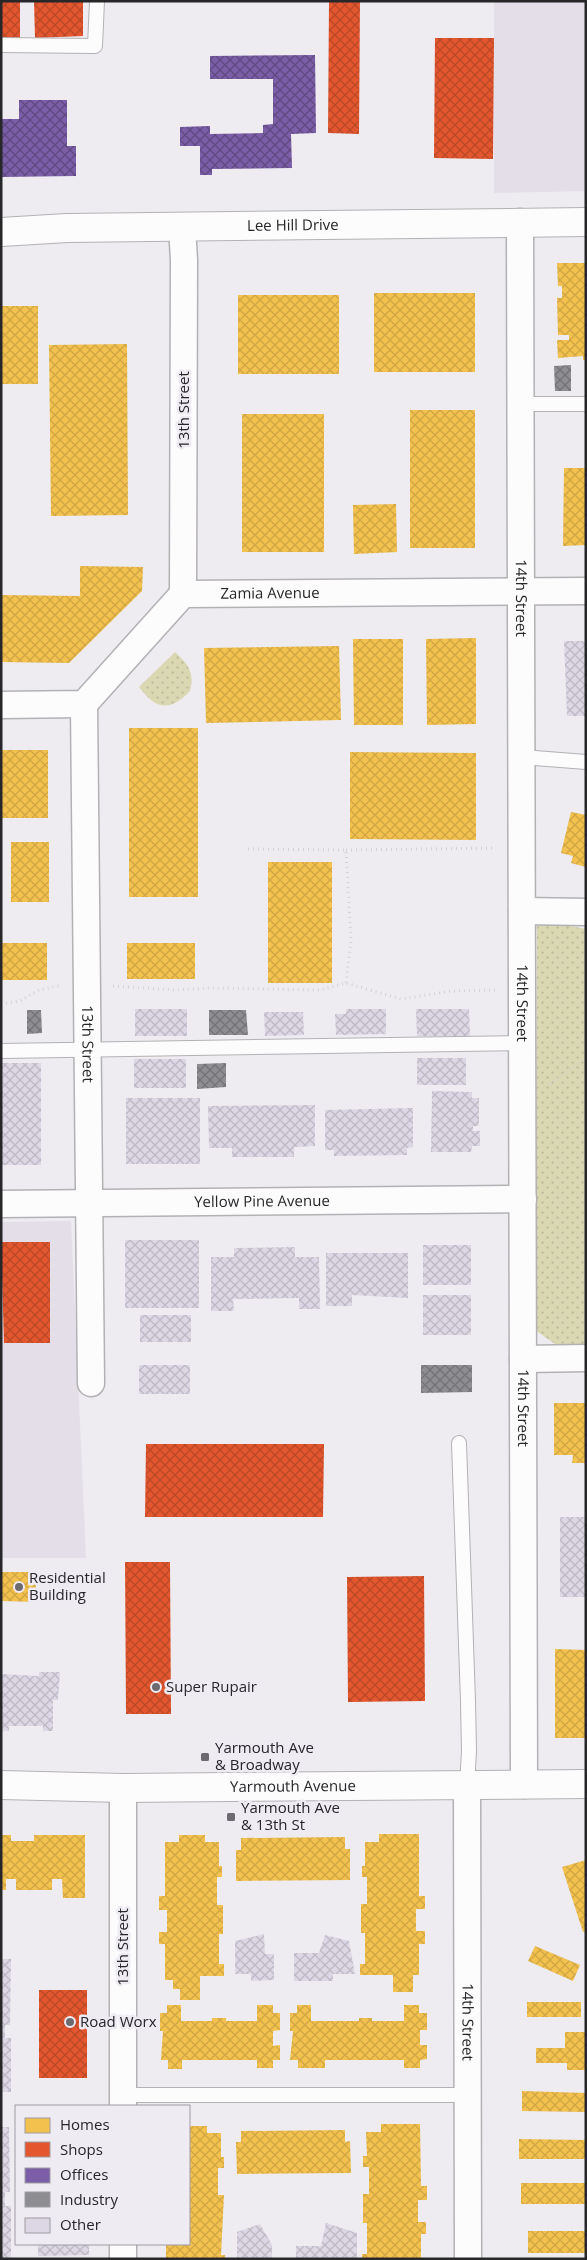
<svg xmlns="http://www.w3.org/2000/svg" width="587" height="2260" font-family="'Open Sans',sans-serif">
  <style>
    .built { fill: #e3dee8 }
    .park { fill: url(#park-dots) }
    .homes { fill: url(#homes-cross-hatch) }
    .shops { fill: url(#shops-cross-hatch) }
    .offices { fill: url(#offices-cross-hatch) }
    .industry { fill: url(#industry-cross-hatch) }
    .building { fill: url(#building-cross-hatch) }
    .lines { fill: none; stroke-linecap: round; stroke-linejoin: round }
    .lane-casing { stroke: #b3b1b4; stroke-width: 16 }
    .street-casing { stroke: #b3b1b4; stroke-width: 29 }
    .secondary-casing { stroke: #b3b1b4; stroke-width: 30 }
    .path { stroke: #d3d2d3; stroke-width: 3; stroke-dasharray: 1 4; stroke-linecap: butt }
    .lane { stroke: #fcfcfd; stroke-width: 14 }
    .street { stroke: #fcfcfd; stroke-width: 26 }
    .secondary { stroke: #fcfcfd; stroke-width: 28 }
    .poi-dot { fill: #6d6b6f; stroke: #eeebf2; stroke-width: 2 }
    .labels { text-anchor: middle; stroke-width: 5; stroke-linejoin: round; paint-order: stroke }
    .street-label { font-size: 15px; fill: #272629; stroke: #eeebf2 }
    .poi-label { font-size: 15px; fill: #272629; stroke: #eeebf2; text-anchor: start }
  </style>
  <defs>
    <pattern id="park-dots" width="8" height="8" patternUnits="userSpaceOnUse" patternTransform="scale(1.25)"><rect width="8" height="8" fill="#d9d8b2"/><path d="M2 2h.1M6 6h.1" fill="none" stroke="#bab999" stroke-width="1.8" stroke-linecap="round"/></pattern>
    <pattern id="homes-cross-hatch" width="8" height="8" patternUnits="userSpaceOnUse" patternTransform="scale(1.25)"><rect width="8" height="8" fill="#f2c14e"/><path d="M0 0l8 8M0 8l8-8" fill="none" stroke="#d0a644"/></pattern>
    <pattern id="shops-cross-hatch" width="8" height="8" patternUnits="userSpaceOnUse" patternTransform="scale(1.25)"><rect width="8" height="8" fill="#e4572e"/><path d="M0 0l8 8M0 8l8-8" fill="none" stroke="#b94827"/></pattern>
    <pattern id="offices-cross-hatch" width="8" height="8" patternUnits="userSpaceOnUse" patternTransform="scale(1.25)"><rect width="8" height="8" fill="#7b5ea7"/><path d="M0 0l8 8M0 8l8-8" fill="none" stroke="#5f4980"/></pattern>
    <pattern id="industry-cross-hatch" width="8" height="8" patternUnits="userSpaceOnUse" patternTransform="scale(1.25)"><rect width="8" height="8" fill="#8d8d92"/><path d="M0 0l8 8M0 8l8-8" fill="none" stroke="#737377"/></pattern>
    <pattern id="building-cross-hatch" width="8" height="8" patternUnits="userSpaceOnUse" patternTransform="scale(1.25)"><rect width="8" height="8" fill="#ddd7e5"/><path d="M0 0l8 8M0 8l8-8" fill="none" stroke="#beb8c4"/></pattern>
  </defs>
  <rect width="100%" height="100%" fill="#eeecf1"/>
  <!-- built -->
  <path class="built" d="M494,1H586V191L494,193Z
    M71,1221L86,1558H1V1222Z"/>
  <!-- park -->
  <path class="park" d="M175,652C188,664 195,673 190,691C170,712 156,710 139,687Z
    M537,925H565L586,929V1344H555L535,1330Z"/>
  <!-- homes -->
  <path class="homes" d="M557,263H586V360H583V356L558,358L557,340H569V335H558L557,298H562V286H558Z
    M374,293H475V372H374Z
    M238,295H339V374H238Z
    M1,306H38V384H1Z
    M127,344L128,515L51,516L49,345Z
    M410,410H475V548H410Z
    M242,414H324V552H242Z
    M564,468H586V545L563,546Z
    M396,504L397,552L354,554L353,505Z
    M80,566L143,567L142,591L69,663L1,662V595L80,596Z
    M476,638V724L427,725L426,639Z
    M353,639H403V725H354Z
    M339,646L341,720L206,723L204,648Z
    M129,728H198V897H129Z
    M1,750H48V818H1Z
    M350,752L476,753V840L350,839Z
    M571,812L586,815V867L571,863L573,856L561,853Z
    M11,842H49V902H11Z
    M268,862H332V983H268Z
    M1,943H47V980H1Z
    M127,943H195V979H127Z
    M554,1403H586V1463H572L573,1455H554Z
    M1,1572H35L37,1602L1,1601Z
    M555,1649L586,1650V1738H555Z
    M379,1834H419V1896H425V1909H416V1931H425V1944H419V1975H413V1992H393V1975H360V1964H365V1933H361V1904H367V1877H362V1866H365V1842H379Z
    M1,1835H11V1841H34V1835H85V1898H63L62,1879H52V1890H16V1879H6V1890H1Z
    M179,1835H205V1842H219V1866H222V1877H217V1905H223V1934H219V1964H224V1976H200V2000H180V1989H173V1980H165V1944H159V1932H167V1910H159V1896H165V1842H179Z
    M345,1837V1849H350V1880L236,1881V1850H241V1838Z
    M586,1860V1931L583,1932L562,1867Z
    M535,1946L580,1965L573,1981L528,1961Z
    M527,2002H581V2017H527Z
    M167,2005H181V2021H212V2018H226V2021H257V2005H273V2013H280V2030L273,2031V2046L280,2045V2060H273V2068H257V2060H182V2069H168V2060H161L163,2031H160V2013H167Z
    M297,2005H311V2021H359V2018H372V2021H404V2005H419V2013H427V2030H420V2045H427V2059L420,2060V2068H404V2060H325V2068H298V2060H290L293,2031H290V2013H297Z
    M565,2032H586V2070H567V2063H536V2048H565Z
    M522,2091L586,2093V2112L522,2111Z
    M381,2124H420L421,2186H427V2200H418V2222H426V2234H421V2259H362V2254H367V2223H363V2194H369V2167H363V2156H367L366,2132H381Z
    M189,2126H207V2133H221V2157H224V2168H218V2195H224L221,2255H225V2259H166V2244H189Z
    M345,2130V2142L350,2141L351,2173L237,2174L236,2142H241V2131Z
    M519,2139L586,2140V2159H519Z
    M521,2183H586V2204H521Z
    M528,2231H586V2253H528Z"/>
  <!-- shops -->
  <path class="shops" d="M1,1H20V38H1Z
    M34,1H83V36L35,38Z
    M329,1H360L359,134L328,133Z
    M435,38H494L493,159L434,158Z
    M1,1242H50V1343H4Z
    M146,1444H324L323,1517H145Z
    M125,1562H170L171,1714H126Z
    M424,1576L425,1701L348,1702L347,1577Z
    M39,1990H87V2078H39Z"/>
  <!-- offices -->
  <path class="offices" d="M315,55L316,133L291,134L292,168L212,169V175H200V146H180V127L210,126V134L263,133V125L273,124V79H210V56Z
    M19,100H67V146H76V176L1,177V119H19Z"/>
  <!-- industry -->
  <path class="industry" d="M571,365V391H555L554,366Z
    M27,1010H41L42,1033L27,1034Z
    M209,1010H246L248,1035H209Z
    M226,1063V1087L197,1089V1064Z
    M421,1365H472V1392L421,1393Z"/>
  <!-- building -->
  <path class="building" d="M564,641H586V716H567Z
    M135,1009H187V1036H135Z
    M346,1009H386V1034L336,1035L335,1014H346Z
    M416,1009H469L470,1036H417Z
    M264,1012H303L304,1035L265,1036Z
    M417,1058H466V1085H417Z
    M134,1059H186V1088H134Z
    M1,1063H41V1165H1Z
    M432,1091L472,1092V1098H479V1126H473V1131H480V1146H472L471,1152H431Z
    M126,1098H200V1164H126Z
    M315,1105V1146L294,1147V1157H232V1148H209L208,1106Z
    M413,1108V1147L407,1148V1155L334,1156V1150H325V1110Z
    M125,1240H199V1308H125Z
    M423,1245H471V1285H423Z
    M295,1247V1257H319L320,1309H299V1298L233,1299L234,1311H211V1257H234V1248Z
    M326,1253H408V1298L352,1295V1306H326Z
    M423,1295H471V1335H423Z
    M140,1315H191V1342H140Z
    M139,1365H190V1394H139Z
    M560,1517H586V1597H560Z
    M39,1672H60L58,1700H53V1731H43V1726H9V1731H1V1674L39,1676Z
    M264,1934L265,1954H274V1980L251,1981V1974H235V1941Z
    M325,1935L349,1941L355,1974H333V1981H294V1953H319Z
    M1,1959H11L10,2025H5V2038H11V2092H1Z
    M1,2127H9L10,2192H5V2206H11V2259H1Z
    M326,2223L357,2233V2259H296V2246H321Z
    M260,2224L272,2245V2259H237V2232Z
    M38,2244H89V2255L38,2256Z"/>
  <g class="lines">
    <!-- lane casing -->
    <g class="lane-casing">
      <path id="lane" d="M1,45L95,46L97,1
        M521,404H586
        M522,757L586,762
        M1,1051L522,1043
        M459,1443L468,1701L469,1751L467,1786
        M123,2095H467"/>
    </g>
    <!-- street casing -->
    <g class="street-casing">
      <g id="street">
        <path id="s1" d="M520,222L524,1785"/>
        <path d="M182,227L184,260L183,594"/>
        <path id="s2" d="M84,704L91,1383"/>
        <path id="s3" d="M1,705L84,704L183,594L586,591"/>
        <path d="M522,911L586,912"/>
        <path id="s4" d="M1,1204L523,1199"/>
        <path d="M523,1359L586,1358"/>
        <path id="s5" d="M467,1786L468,2259"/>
        <path d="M123,1788V2106"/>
        <path d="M123,2259V2244"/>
      </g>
    </g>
    <!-- secondary casing -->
    <g class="secondary-casing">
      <g id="secondary">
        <path id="s6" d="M1,232L67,228L586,222"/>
        <path id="s7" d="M1,1785L123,1788L586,1784"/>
      </g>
    </g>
    <!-- path -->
    <path class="path" d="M248,849L346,850L351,940L346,983
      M346,850L496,848
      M113,986L175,990L210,988L320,990L346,983L401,999L452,991L497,990
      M1,1004L20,1001L39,990L62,985
      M549,1084L586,1058"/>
    <!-- lane -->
    <use href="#lane" class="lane"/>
    <!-- street -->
    <use href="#street" class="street"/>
    <!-- secondary -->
    <use href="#secondary" class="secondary"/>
  </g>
  <!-- markers -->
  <g class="poi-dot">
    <circle cx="19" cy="1587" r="5"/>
    <circle cx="156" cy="1687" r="5"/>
    <rect x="200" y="1752" width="10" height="10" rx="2.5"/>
    <rect x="226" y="1812" width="10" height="10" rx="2.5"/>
    <circle cx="70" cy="2022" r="5"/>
  </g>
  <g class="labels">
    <!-- street labels -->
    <g class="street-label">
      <text dy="5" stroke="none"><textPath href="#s6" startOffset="292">Lee Hill Drive</textPath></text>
      <text transform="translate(184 410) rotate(-90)" y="5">13th Street</text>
      <text dy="5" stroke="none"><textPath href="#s3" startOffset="318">Zamia Avenue</textPath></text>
      <text dy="5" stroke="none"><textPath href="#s1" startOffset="376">14th Street</textPath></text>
      <text dy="5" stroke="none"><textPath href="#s1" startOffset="781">14th Street</textPath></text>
      <text dy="5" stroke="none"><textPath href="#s2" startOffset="340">13th Street</textPath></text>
      <text dy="5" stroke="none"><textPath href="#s4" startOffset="261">Yellow Pine Avenue</textPath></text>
      <text dy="5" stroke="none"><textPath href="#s1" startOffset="1186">14th Street</textPath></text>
      <text dy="5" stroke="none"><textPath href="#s7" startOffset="292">Yarmouth Avenue</textPath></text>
      <text transform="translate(123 1947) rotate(-90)" y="5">13th Street</text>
      <text dy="5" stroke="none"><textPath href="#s5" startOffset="236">14th Street</textPath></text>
    </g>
    <!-- poi labels -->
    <g class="poi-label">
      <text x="29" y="1583">Residential<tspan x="29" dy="17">Building</tspan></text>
      <text x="166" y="1692">Super Rupair</text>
      <text x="215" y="1753">Yarmouth Ave<tspan x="215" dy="17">&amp; Broadway</tspan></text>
      <text x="241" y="1813">Yarmouth Ave<tspan x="241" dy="17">&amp; 13th St</tspan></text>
      <text x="80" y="2027">Road Worx</text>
    </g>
  </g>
  <!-- border -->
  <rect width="587" height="2260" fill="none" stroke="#272629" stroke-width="5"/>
  <!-- legend -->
  <rect x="15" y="2105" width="175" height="140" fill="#eeebf2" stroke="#9e9ca2"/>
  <rect x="25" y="2118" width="25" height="15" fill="#f2c14e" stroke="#9e9ca2"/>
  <text x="60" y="2130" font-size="15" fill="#272629">Homes</text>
  <rect x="25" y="2142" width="25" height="15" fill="#e4572e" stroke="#9e9ca2"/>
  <text x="60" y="2155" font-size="15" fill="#272629">Shops</text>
  <rect x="25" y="2168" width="25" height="15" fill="#7b5ea7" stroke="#9e9ca2"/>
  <text x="60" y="2180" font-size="15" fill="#272629">Offices</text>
  <rect x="25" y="2192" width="25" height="15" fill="#8d8d92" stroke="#9e9ca2"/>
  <text x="60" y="2205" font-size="15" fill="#272629">Industry</text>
  <rect x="25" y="2218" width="25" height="15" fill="#ddd7e5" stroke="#9e9ca2"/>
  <text x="60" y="2230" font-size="15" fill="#272629">Other</text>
</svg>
